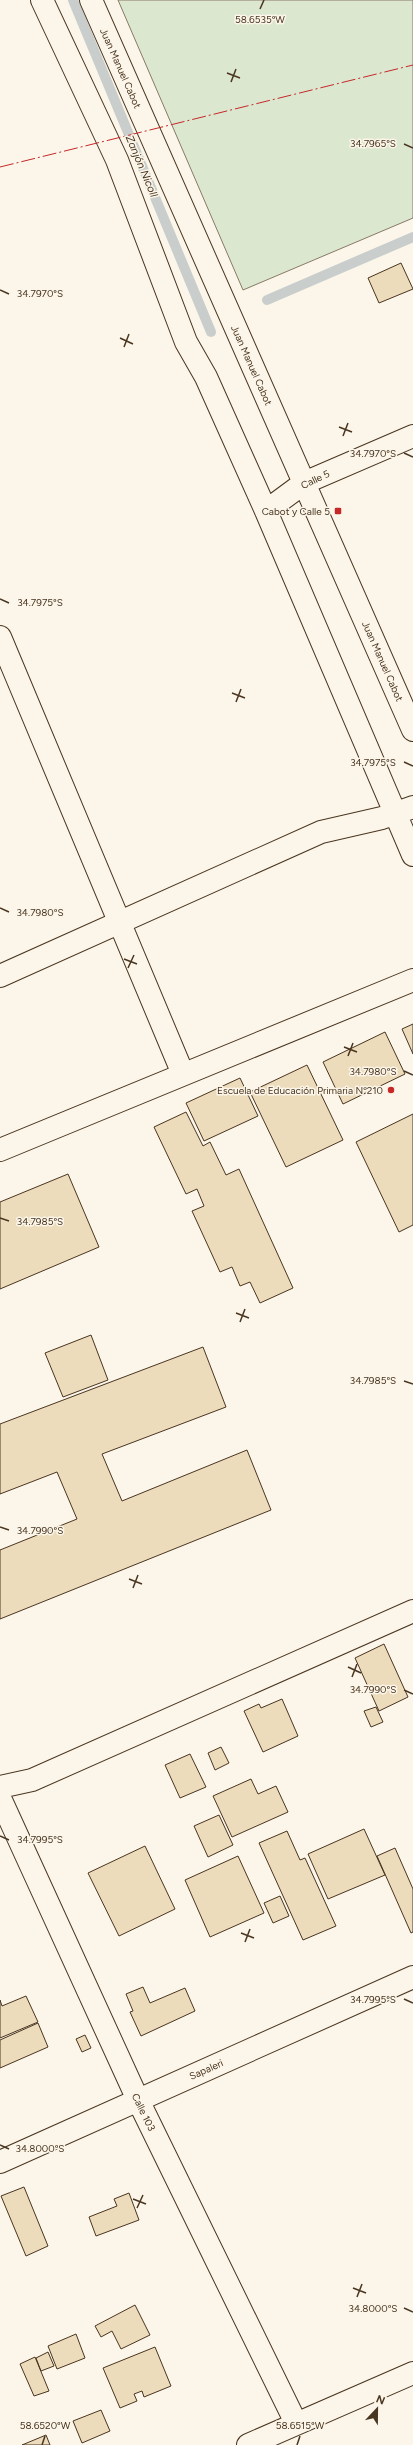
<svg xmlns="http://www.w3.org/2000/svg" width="413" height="2445" font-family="Figtree,sans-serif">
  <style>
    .green { fill: #dce7d0; stroke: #887966 }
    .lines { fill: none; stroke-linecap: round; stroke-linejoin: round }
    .stream { stroke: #c9cecd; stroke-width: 10 }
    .building { fill: #ecdcbc; stroke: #4a3520 }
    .minor-casing { stroke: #4a3520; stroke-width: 24 }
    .minor { stroke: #fbf6e9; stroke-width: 22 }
    .power { stroke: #c62828; stroke-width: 1; stroke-dasharray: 14 3 2 3; stroke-linecap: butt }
    .ticks { fill: none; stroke: #4a3520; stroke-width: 1.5 }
    .poi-dot { fill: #c62828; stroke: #fbf6e9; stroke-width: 1.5 }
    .labels { text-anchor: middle; stroke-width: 3; stroke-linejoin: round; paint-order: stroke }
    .street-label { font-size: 10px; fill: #4a3520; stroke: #fbf6e9 }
    .poi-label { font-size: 10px; fill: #4a3520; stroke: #fbf6e9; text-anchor: end }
    .water-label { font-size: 11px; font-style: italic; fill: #4a3520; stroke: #fbf6e9 }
    .ticks-label { font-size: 10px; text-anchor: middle; fill: #4a3520; stroke: #fbf6e9; stroke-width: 3; stroke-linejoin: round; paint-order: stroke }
  </style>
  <rect width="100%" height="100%" fill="#fbf6e9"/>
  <!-- green -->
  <path class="green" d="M118,0H413V218L243,290Z"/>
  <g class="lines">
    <!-- stream -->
    <path class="stream" d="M73,0L211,332
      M267,300L413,237"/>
  </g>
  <!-- building -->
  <path class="building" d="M401,263L413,289L379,303L368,278Z
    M413,1024V1054L402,1029Z
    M385,1032L405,1074L343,1104L323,1062Z
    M307,1065L343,1140L286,1167L250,1092Z
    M240,1078L258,1116L204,1141L186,1103Z
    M186,1112L203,1146L210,1142L226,1175L239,1169L293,1288L260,1303L250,1282L240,1286L232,1267L220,1272L192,1211L204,1206L197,1189L186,1194L154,1127Z
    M413,1114V1225L399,1232L356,1142Z
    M68,1174L99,1247L0,1289V1202Z
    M91,1335L108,1380L63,1397L45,1353Z
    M203,1347L226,1407L102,1454L122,1501L247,1450L271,1510L0,1619V1550L77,1519L57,1472L0,1494V1424Z
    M384,1644L408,1697L379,1711L355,1658Z
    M282,1699L298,1736L263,1752L244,1711L259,1704L261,1708Z
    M376,1707L383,1722L371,1727L364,1711Z
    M221,1747L229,1763L215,1770L208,1753Z
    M190,1754L206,1787L180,1798L165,1765Z
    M251,1779L258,1794L276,1786L288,1812L232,1837L213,1796Z
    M219,1815L233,1845L208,1857L194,1826Z
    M364,1829L385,1875L328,1899L308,1854Z
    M287,1831L300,1860L305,1858L336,1926L303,1940L259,1843Z
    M145,1846L175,1909L119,1936L88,1873Z
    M395,1848L413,1889V1932L411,1933L377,1856Z
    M238,1856L264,1913L210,1937L185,1880Z
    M280,1896L289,1916L273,1923L264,1903Z
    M143,1987L150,2003L185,1988L195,2011L141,2036L130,2012L133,2011L126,1994Z
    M26,1996L38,2022L0,2038V2000L2,2006Z
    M38,2023L48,2047L0,2068V2040Z
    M85,2035L91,2048L82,2052L76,2039Z
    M24,2187L48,2246L26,2256L1,2196Z
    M129,2193L139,2220L96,2236L89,2217L117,2206L114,2199Z
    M135,2305L150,2335L121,2349L112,2331L101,2337L95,2326Z
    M76,2334L85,2358L57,2369L48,2346Z
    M155,2347L171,2386L144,2397L142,2391L134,2394L137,2401L120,2408L103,2368Z
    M48,2352L54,2366L41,2371L36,2358Z
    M35,2357L49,2391L34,2396L20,2364Z
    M101,2410L110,2431L82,2443L73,2421Z
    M46,2435L50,2445H22Z"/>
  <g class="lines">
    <!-- minor casing -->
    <g class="minor-casing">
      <path id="minor" d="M42,0L117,160L186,342L206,377L266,511L413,855
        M91,0L413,730
        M266,511L304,483L413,436
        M0,637L183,1074
        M0,976L321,832L382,818L413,807
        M0,1150L413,980
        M0,1787L32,1780L413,1611
        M0,1798L138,2100L296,2423
        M0,2162L413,1977
        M248,2445L413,2373"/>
    </g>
    <!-- minor -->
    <use href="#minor" class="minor"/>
    <!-- power -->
    <path class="power" d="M0,167L413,65"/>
  </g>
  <!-- ticks -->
  <path class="ticks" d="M260,9L264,0M227,73L240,78M231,82L236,69M404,144L413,148M0,290L9,294M120,338L133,344M124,347L129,334M339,427L352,432M343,436L348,423M404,453L413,457M0,599L9,603M232,693L245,698M236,702L241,689M404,762L413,766M0,908L9,912M124,959L137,964M128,968L134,955M344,1047L357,1052M348,1056L353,1043M404,1071L413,1075M0,1218L9,1221M236,1313L249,1318M240,1322L245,1309M404,1381L413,1384M0,1527L9,1530M129,1579L142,1584M133,1588L138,1575M348,1667L361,1673M352,1677L357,1664M404,1690L413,1694M0,1836L9,1840M241,1933L254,1938M245,1942L250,1929M404,1999L413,2003M0,2145L9,2149M133,2199L146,2204M137,2208L143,2195M353,2288L366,2293M357,2297L362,2284M404,2308L413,2312M42,2445L45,2436M297,2445L300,2436"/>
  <!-- markers -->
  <g class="poi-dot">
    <rect x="334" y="507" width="8" height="8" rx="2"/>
    <circle cx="391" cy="1090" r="4"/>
  </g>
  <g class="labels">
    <!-- street labels -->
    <g class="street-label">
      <text transform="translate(121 68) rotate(66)" y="4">Juan Manuel Cabot</text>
      <text transform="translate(252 365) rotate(66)" y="4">Juan Manuel Cabot</text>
      <text transform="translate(315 479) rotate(-26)" y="4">Calle 5</text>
      <text transform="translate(383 661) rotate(66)" y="4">Juan Manuel Cabot</text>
      <text transform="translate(206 2069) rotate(-24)" y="4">Sapaleri</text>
      <text transform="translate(144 2112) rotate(64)" y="4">Calle 103</text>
    </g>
    <!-- poi labels -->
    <g class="poi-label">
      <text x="330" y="515">Cabot y Calle 5</text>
      <text x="383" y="1094">Escuela de Educación Primaria Nº210</text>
    </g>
    <!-- water labels -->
    <g class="water-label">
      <text transform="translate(142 166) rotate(67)" y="4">Zanjón Nicoll</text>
    </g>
  </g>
  <g class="ticks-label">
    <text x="260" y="23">58.6535°W</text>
    <text x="373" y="147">34.7965°S</text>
    <text x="40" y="297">34.7970°S</text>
    <text x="373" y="457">34.7970°S</text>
    <text x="40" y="606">34.7975°S</text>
    <text x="373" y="766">34.7975°S</text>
    <text x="40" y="916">34.7980°S</text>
    <text x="373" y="1075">34.7980°S</text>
    <text x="40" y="1225">34.7985°S</text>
    <text x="373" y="1384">34.7985°S</text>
    <text x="40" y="1534">34.7990°S</text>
    <text x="373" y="1693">34.7990°S</text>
    <text x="40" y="1843">34.7995°S</text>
    <text x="373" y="2003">34.7995°S</text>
    <text x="40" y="2152">34.8000°S</text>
    <text x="373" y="2312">34.8000°S</text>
    <text x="45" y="2429">58.6520°W</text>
    <text x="300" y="2429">58.6515°W</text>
  </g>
  <!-- north arrow -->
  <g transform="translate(377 2409) rotate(22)" stroke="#fbf6e9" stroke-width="3" paint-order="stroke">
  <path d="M0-3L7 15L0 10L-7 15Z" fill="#4a3520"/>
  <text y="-6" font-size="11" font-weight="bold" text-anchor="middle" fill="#4a3520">N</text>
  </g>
</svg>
